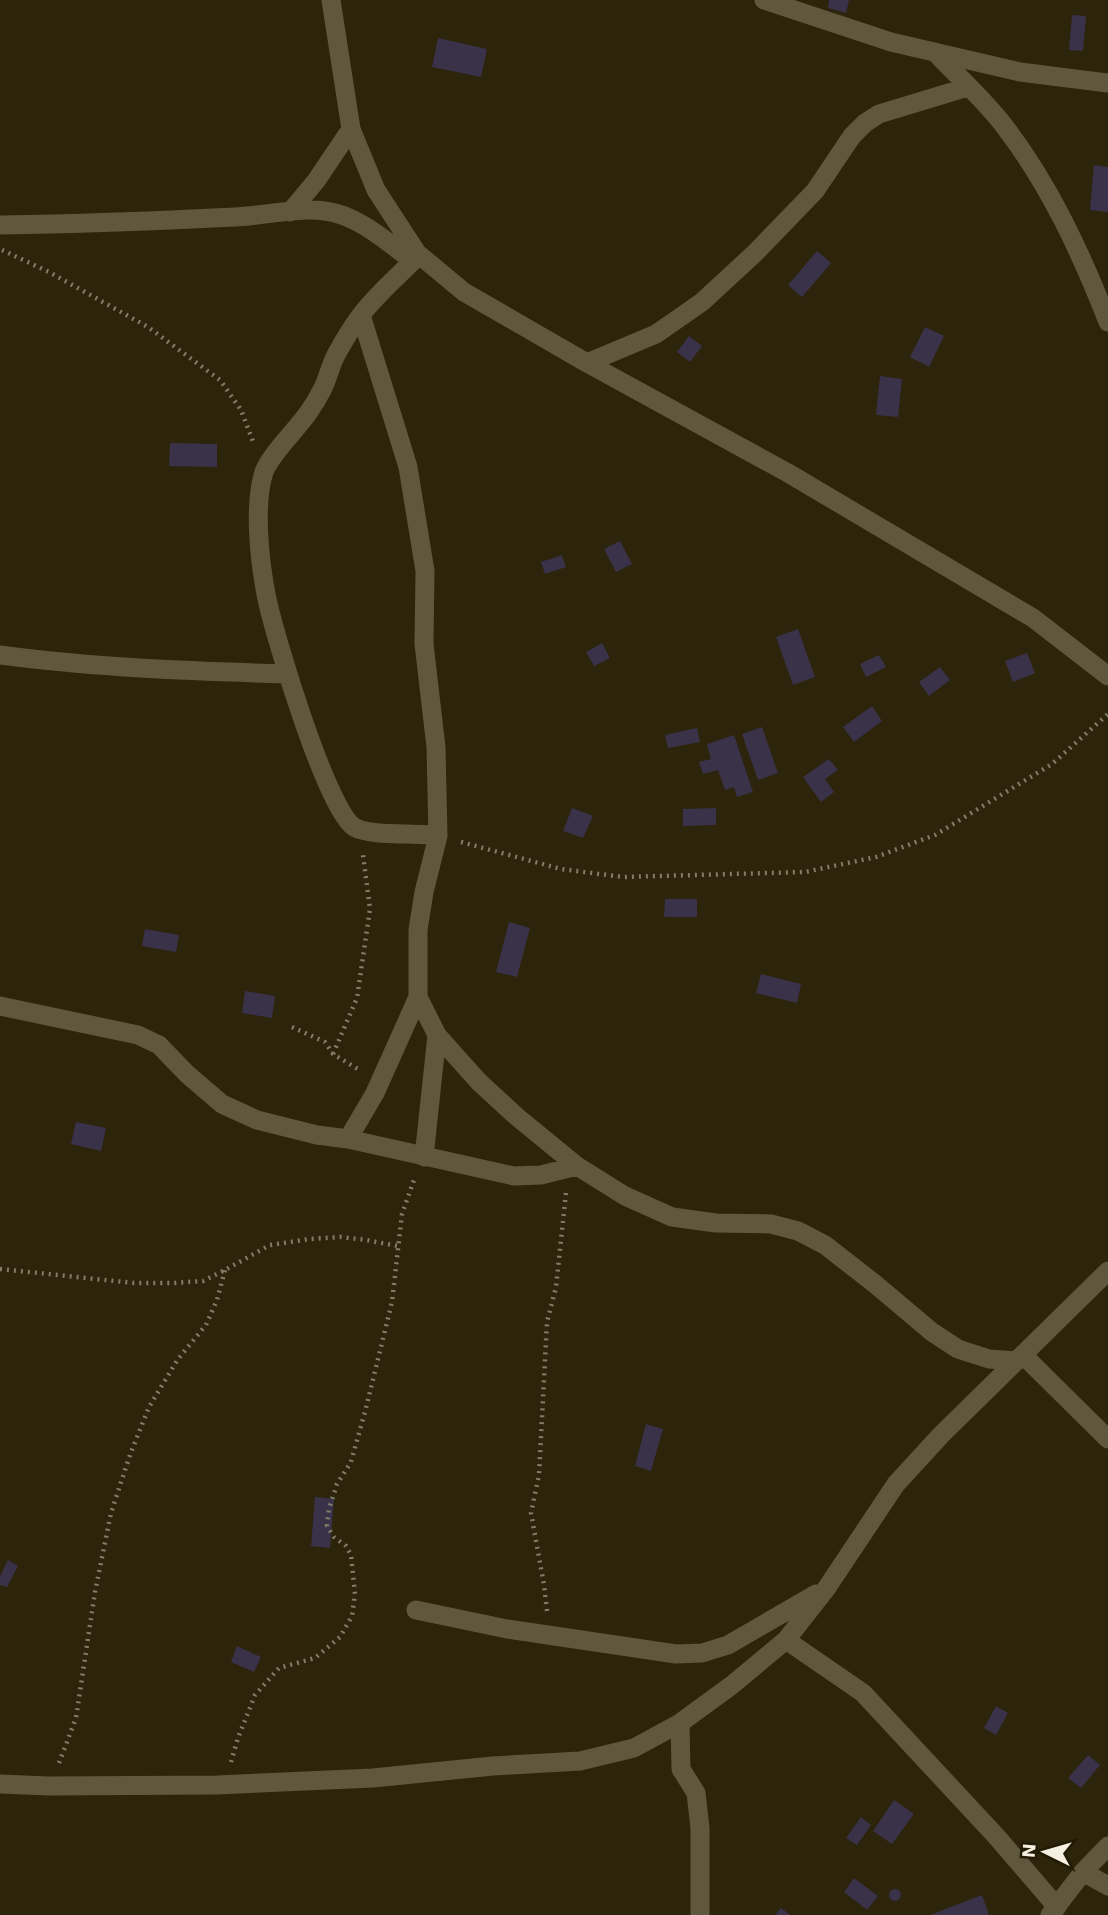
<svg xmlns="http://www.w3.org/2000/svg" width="1108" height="1915" font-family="'Work Sans',sans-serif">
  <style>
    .building { fill: #393249 }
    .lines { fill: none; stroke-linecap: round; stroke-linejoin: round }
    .path { stroke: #837d68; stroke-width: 4.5; stroke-dasharray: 2 5; stroke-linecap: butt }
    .minor { stroke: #60583e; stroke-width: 19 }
  </style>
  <rect width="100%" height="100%" fill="#2c240b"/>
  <!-- building -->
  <path class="building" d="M829,0H849L846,13L828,8Z
    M1072,15L1086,16L1083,51L1069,50Z
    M438,38L487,49L481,77L432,67Z
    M1094,165L1108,167V212L1090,210Z
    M817,251L831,263L802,297L788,285Z
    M925,327L944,336L929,367L910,357Z
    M689,336L702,346L690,362L677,352Z
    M880,376L902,379L898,417L876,415Z
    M170,443L217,444V467L169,466Z
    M620,541L632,564L616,572L604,549Z
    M562,555L566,567L545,574L541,562Z
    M798,629L815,677L793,685L776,637Z
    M602,643L610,658L594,666L586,652Z
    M1027,653L1035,673L1013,682L1005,661Z
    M879,655L886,667L866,677L860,664Z
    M940,667L950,680L929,696L919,682Z
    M872,706L882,721L854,742L843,727Z
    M762,727L778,773L758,780L742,734Z
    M697,728L700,742L668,748L665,735Z
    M734,735L753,792L737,797L734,787L725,790L718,770L703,774L699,762L711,759L707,744Z
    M829,759L838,770L825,779L834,792L821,802L803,777Z
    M572,808L593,816L583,838L563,831Z
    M716,808V825L683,826V809Z
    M665,899H697V917H664Z
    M509,922L530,928L517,977L496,972Z
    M145,929L179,935L176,952L142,946Z
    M761,974L801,984L797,1003L756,993Z
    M245,991L275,996L272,1018L242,1013Z
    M76,1122L106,1128L101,1151L71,1144Z
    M646,1424L663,1429L651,1471L635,1466Z
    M315,1497L334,1499L330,1548L311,1546Z
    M8,1560L18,1566L7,1587L0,1585V1576Z
    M237,1646L261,1657L254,1672L231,1662Z
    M996,1706L1008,1713L996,1735L984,1728Z
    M1088,1755L1100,1765L1081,1788L1068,1778Z
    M894,1800L914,1814L892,1844L873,1831Z
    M861,1817L871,1825L857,1845L846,1838Z
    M854,1878L878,1896L867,1910L844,1892Z
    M889 1895a6 6 0 1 1 12 0a6 6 0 1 1-12 0Z
    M982,1895L989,1915H930Z
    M781,1908L790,1915H775Z"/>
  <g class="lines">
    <!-- path -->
    <path class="path" d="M2,250L49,272L148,327L220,380L241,410L254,444
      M461,842L561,869L623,877L805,872L876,857L935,835L1052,764L1108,714
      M292,1027L325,1042L333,1054L361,1071
      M333,1054L357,998L370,909L363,855
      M0,1269L134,1283H173L203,1281L225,1270L270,1245L310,1239L341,1237L366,1240L398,1246
      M547,1611L544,1585L531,1513L539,1475L547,1322L556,1287L566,1193
      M231,1762L238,1738L255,1695L279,1668L315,1658L340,1637L352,1616L355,1594L351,1555L346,1546L334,1537L327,1526L329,1509L337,1484L351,1462L366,1408L392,1302L402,1214L415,1177
      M59,1763L76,1718L95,1592L111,1513L130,1455L149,1407L178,1359L206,1325L217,1300L225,1270"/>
    <!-- minor -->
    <path class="minor" d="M331,0L351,129L376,190L417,253L464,292L587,363L788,473L1033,618L1108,676
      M764,0L891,42L1020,72L1108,83
      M935,52C958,77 985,100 1005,127C1050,186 1081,253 1108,322
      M290,212L316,181L351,129
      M0,225C78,224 156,221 235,217C263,216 298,207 325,211C358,215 387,242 413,261
      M417,253L413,261C396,278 376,295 361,315C352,327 343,342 336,355C330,366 328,379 322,390C318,398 313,406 308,413C297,429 270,455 264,472C253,506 260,565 267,599C275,637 327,810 354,827C371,837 417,832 438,836
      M361,315L408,467L425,571L424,644L436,747L438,836L424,892L418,930V997L437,1035L424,1157
      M587,363L656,334L702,302L755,253L815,191L852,136L865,123L879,114L968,87
      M0,655C96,668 192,671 288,674
      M0,1006L138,1035L159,1045L187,1074L222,1104L257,1120L317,1135L348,1139L514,1176L541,1175L577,1166
      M437,1035L479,1082L516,1116L577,1166L625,1196L672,1217L716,1223L771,1224L798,1231L825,1245L875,1284L932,1332L958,1349L989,1359L1017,1361
      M348,1139L375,1093L418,997
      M1023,1355L1108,1439
      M416,1610L507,1629L676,1654L702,1653L728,1645L816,1594
      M786,1640L863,1693L996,1836L1057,1907
      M680,1723L681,1769L696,1793L700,1828V1915
      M0,1784L49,1786L217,1785L373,1778L493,1766L580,1761L634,1748L680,1723L732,1685L786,1640L826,1589L896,1484L941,1435L1108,1271
      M1083,1872L1108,1886
      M1050,1915L1083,1872L1108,1846"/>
  </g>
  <!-- north arrow -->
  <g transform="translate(1045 1852) rotate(275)" stroke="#221b03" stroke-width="5" paint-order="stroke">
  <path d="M0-5L12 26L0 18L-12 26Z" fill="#f5f0e1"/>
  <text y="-10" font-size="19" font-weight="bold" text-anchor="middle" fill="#f5f0e1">N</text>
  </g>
</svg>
